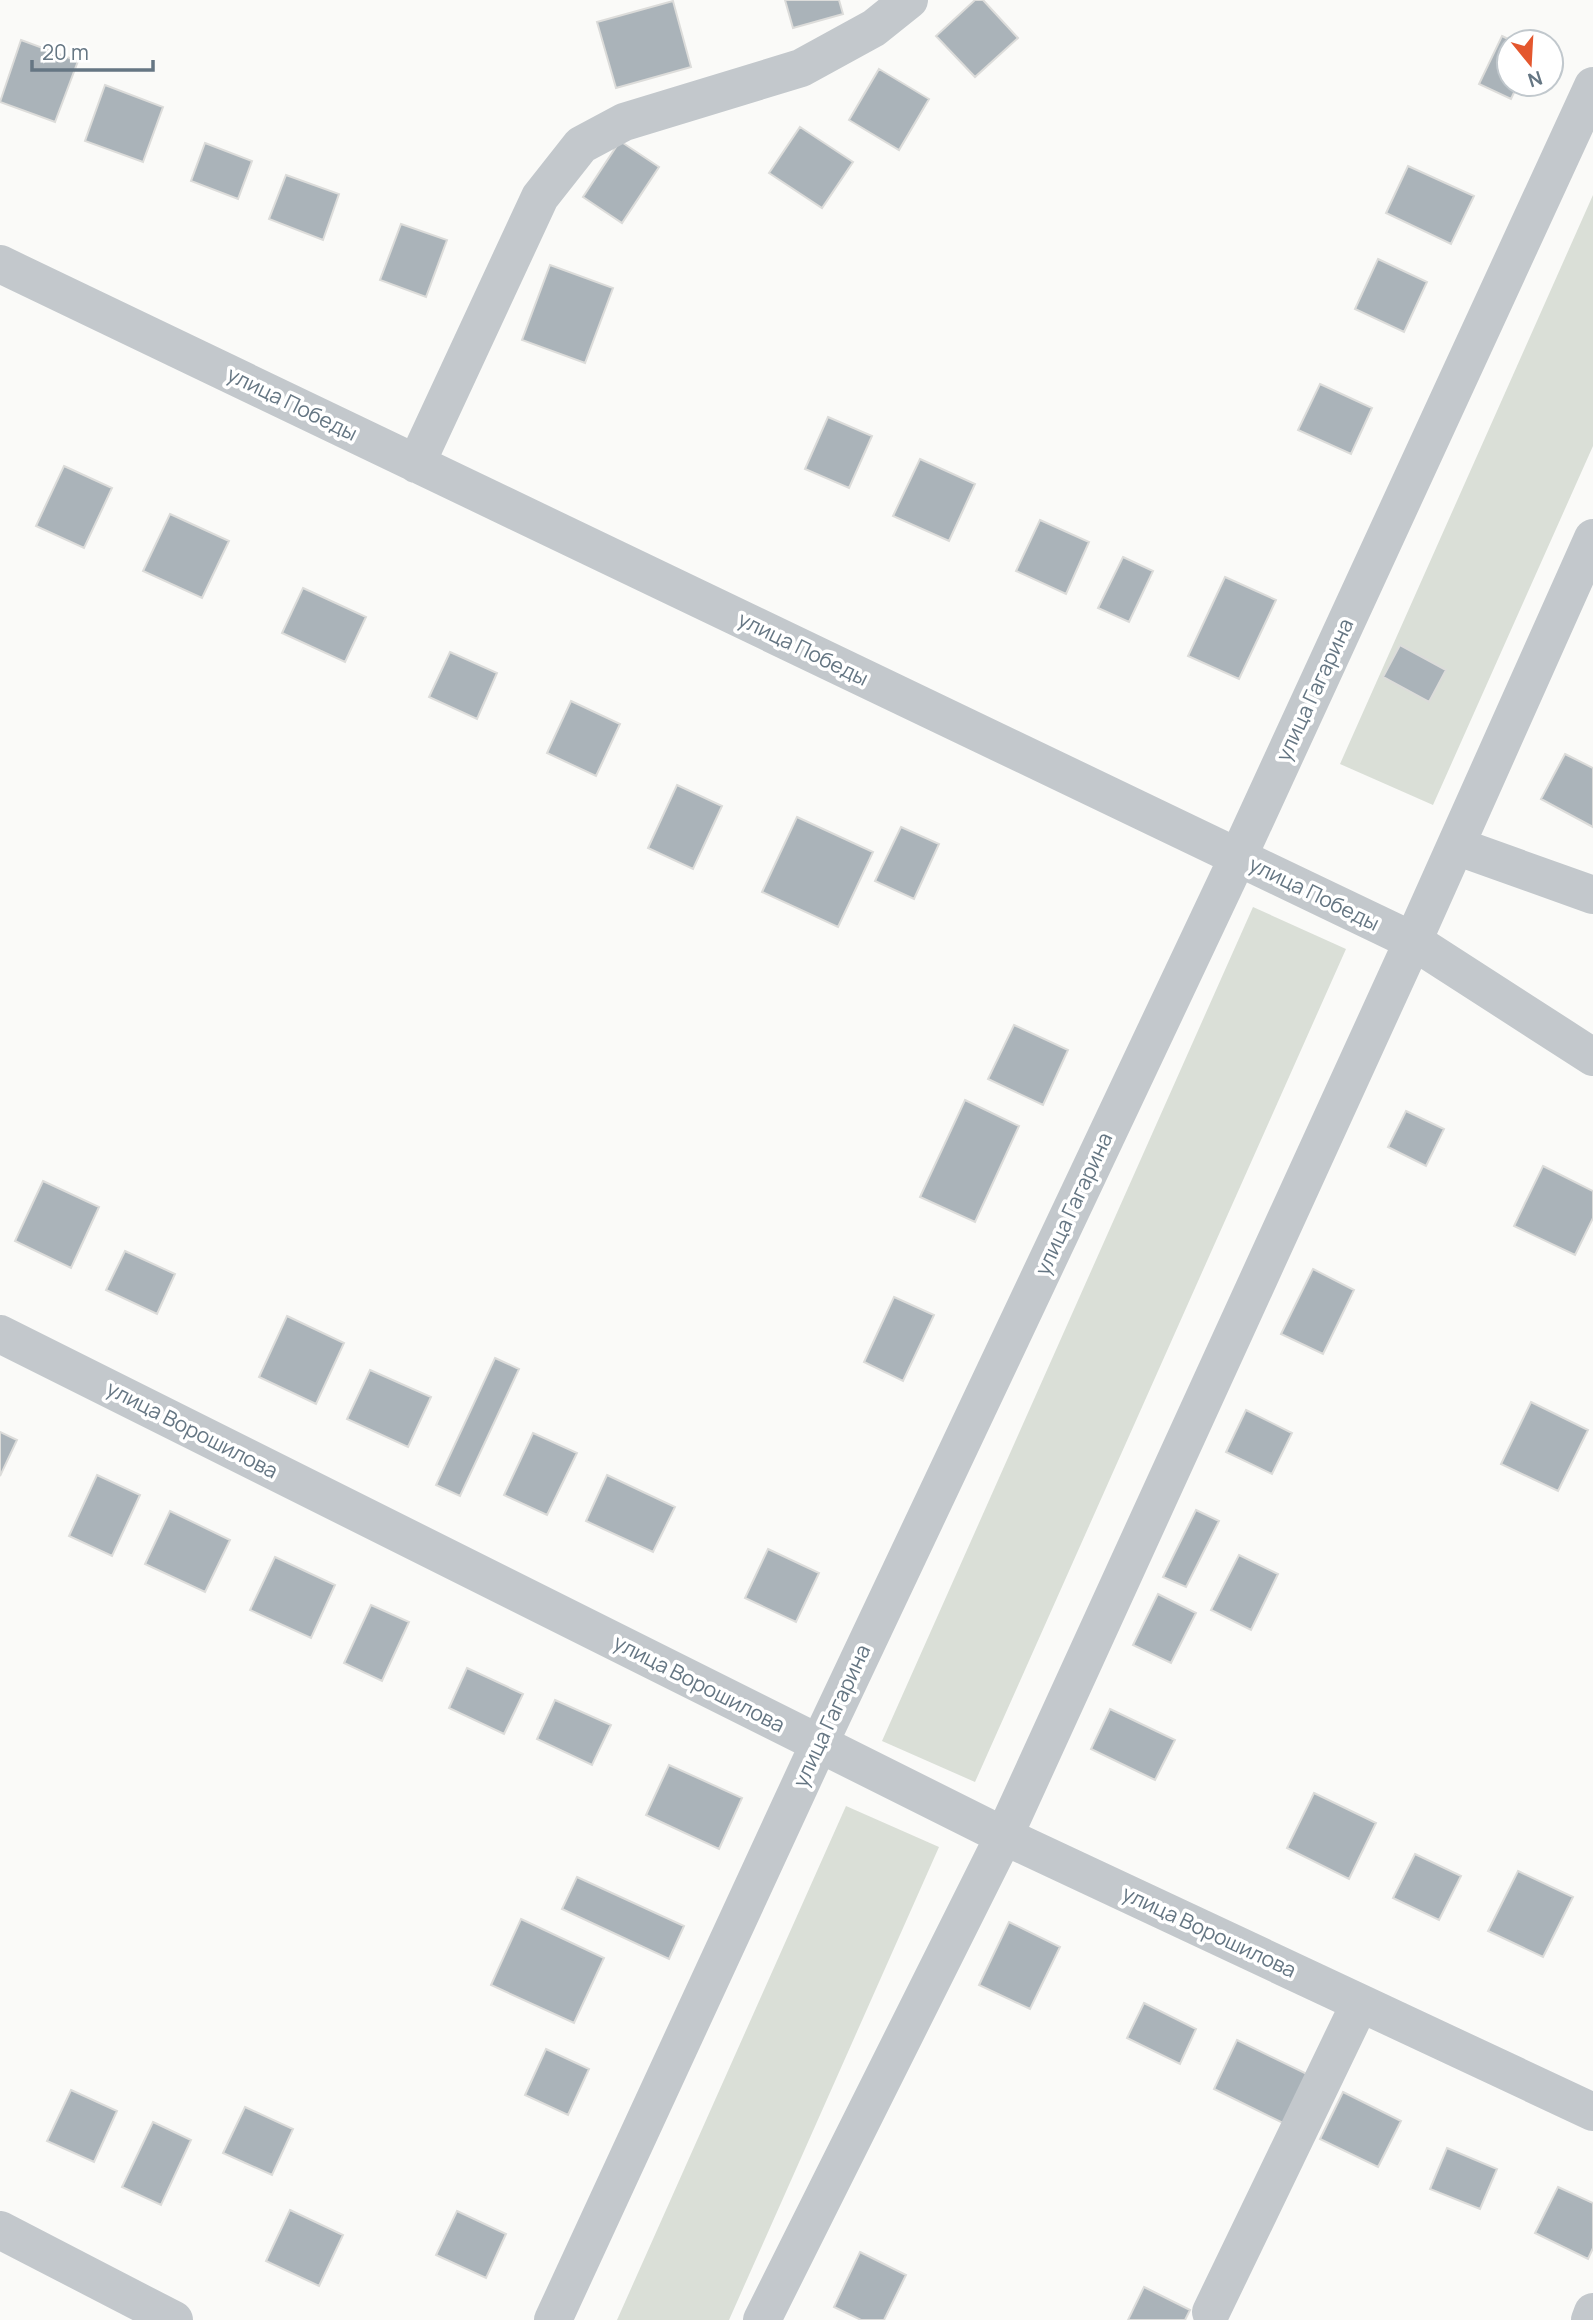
<svg xmlns="http://www.w3.org/2000/svg" width="1593" height="2320" font-family="Manrope,sans-serif">
  <style>
    .green { fill: #dadfd7 }
    .building { fill: #aab3b9; stroke: #dcdcda; stroke-width: 2 }
    .lines { fill: none; stroke-linecap: round; stroke-linejoin: round }
    .minor { stroke: #c3c8cc; stroke-width: 38 }
    .labels { text-anchor: middle; stroke-width: 7; stroke-linejoin: round; paint-order: stroke }
    .street-label { font-size: 21px; fill: #657683; stroke: #fff }
  </style>
  <rect width="100%" height="100%" fill="#fafaf8"/>
  <!-- green -->
  <path class="green" d="M1593,195V446L1433,805L1340,764Z
    M1253,907L1346,949L975,1782L882,1741Z
    M846,1806L939,1847L729,2320H617Z"/>
  <!-- building -->
  <path class="building" d="M785,0H839L843,14L793,28Z
    M975,0H983L1018,38L975,77L936,36Z
    M673,1L691,67L616,88L597,22Z
    M1502,36L1514,42H1509V84H1518L1511,99L1479,84Z
    M21,40L78,61L55,122L0,102Z
    M879,69L929,99L899,150L849,120Z
    M105,85L163,107L143,162L85,141Z
    M800,127L853,162L822,208L769,173Z
    M620,141L659,167L622,223L583,197Z
    M205,143L252,161L238,199L191,181Z
    M1408,166L1474,196L1451,244L1386,213Z
    M286,175L339,194L323,240L269,219Z
    M401,224L447,240L426,297L380,280Z
    M1378,259L1427,282L1404,332L1355,309Z
    M550,265L613,288L585,363L522,340Z
    M1320,384L1372,408L1351,454L1298,430Z
    M828,417L872,436L849,488L805,469Z
    M920,459L975,484L949,541L893,516Z
    M64,466L112,488L84,548L36,526Z
    M170,514L229,541L202,598L143,571Z
    M1040,520L1089,542L1066,594L1016,571Z
    M1123,557L1153,571L1129,622L1098,608Z
    M1225,577L1276,600L1239,679L1188,656Z
    M303,588L366,617L345,662L282,633Z
    M1400,645L1446,670L1429,702L1383,677Z
    M450,652L497,673L477,719L429,697Z
    M571,701L620,724L596,776L547,753Z
    M1565,754L1593,768V827L1541,799Z
    M677,785L722,806L693,869L648,848Z
    M797,817L873,852L838,927L762,892Z
    M901,827L939,844L914,899L875,881Z
    M1014,1025L1068,1050L1043,1105L988,1079Z
    M965,1100L1019,1126L975,1222L920,1197Z
    M1406,1111L1444,1129L1426,1166L1388,1147Z
    M1543,1166L1593,1191V1218L1575,1255L1514,1226Z
    M43,1181L99,1207L71,1268L15,1241Z
    M125,1251L175,1274L157,1314L106,1290Z
    M1313,1269L1354,1290L1323,1354L1281,1334Z
    M894,1297L934,1315L903,1381L864,1362Z
    M287,1316L344,1343L316,1404L259,1377Z
    M495,1358L519,1369L460,1496L436,1485Z
    M370,1370L431,1397L408,1447L347,1419Z
    M1531,1402L1588,1430L1558,1491L1501,1464Z
    M1246,1410L1292,1433L1272,1474L1226,1452Z
    M0,1432L17,1440L0,1476Z
    M533,1433L577,1453L547,1515L504,1495Z
    M97,1475L140,1495L112,1556L69,1536Z
    M607,1475L675,1507L653,1552L586,1521Z
    M1196,1510L1219,1521L1186,1587L1163,1577Z
    M170,1511L230,1540L205,1592L145,1564Z
    M768,1549L819,1573L796,1622L745,1598Z
    M1239,1555L1278,1574L1251,1630L1211,1610Z
    M275,1557L335,1585L311,1638L250,1610Z
    M1158,1594L1196,1613L1171,1663L1133,1645Z
    M371,1605L409,1622L382,1681L344,1663Z
    M467,1668L523,1694L504,1734L449,1708Z
    M555,1700L611,1725L592,1765L537,1739Z
    M1110,1709L1175,1740L1155,1780L1091,1749Z
    M669,1765L742,1798L719,1849L646,1815Z
    M1314,1793L1376,1823L1349,1879L1287,1848Z
    M1415,1854L1461,1876L1439,1920L1393,1898Z
    M1518,1871L1573,1897L1543,1957L1488,1931Z
    M577,1877L684,1926L669,1959L562,1909Z
    M521,1919L604,1958L574,2023L491,1985Z
    M1009,1922L1060,1947L1030,2009L979,1985Z
    M1144,2003L1196,2029L1180,2064L1127,2038Z
    M1237,2040L1309,2075L1285,2124L1214,2089Z
    M546,2049L589,2069L568,2115L525,2095Z
    M71,2090L117,2111L94,2162L47,2141Z
    M1343,2092L1401,2121L1378,2167L1320,2139Z
    M245,2107L293,2129L272,2175L223,2153Z
    M153,2122L191,2140L161,2205L122,2187Z
    M1447,2148L1497,2169L1480,2209L1430,2189Z
    M1558,2187L1593,2203V2248L1588,2259L1535,2233Z
    M290,2210L343,2235L319,2286L266,2261Z
    M457,2211L506,2234L486,2278L436,2255Z
    M860,2252L906,2275L884,2320H861L834,2307Z
    M1144,2287L1190,2310L1185,2320H1128Z"/>
  <g class="lines">
    <!-- minor -->
    <path class="minor" d="M0,264L1413,941L1593,1057
      M416,464L540,197L581,145L624,122L801,68L874,28L909,0
      M1456,846L1593,895
      M0,1334L1004,1836L1593,2112
      M0,2230L174,2320
      M1211,2312L1360,2003
      M553,2320L819,1744L1238,857L1593,86
      M762,2320L1004,1836L1413,941L1593,538
      M1590,2320L1593,2312"/>
  </g>
  <g class="labels">
    <!-- street labels -->
    <g class="street-label">
      <text transform="translate(292 404) rotate(26)" y="7">улица Победы</text>
      <text transform="translate(803 649) rotate(26)" y="7">улица Победы</text>
      <text transform="translate(1315 690) rotate(-65)" y="7">улица Гагарина</text>
      <text transform="translate(1314 894) rotate(26)" y="7">улица Победы</text>
      <text transform="translate(1074 1204) rotate(-65)" y="7">улица Гагарина</text>
      <text transform="translate(192 1430) rotate(27)" y="7">улица Ворошилова</text>
      <text transform="translate(699 1684) rotate(27)" y="7">улица Ворошилова</text>
      <text transform="translate(832 1716) rotate(-65)" y="7">улица Гагарина</text>
      <text transform="translate(1209 1932) rotate(25)" y="7">улица Ворошилова</text>
    </g>
  </g>
  <!-- north arrow -->
  <g transform="translate(1530 63) rotate(162)"><circle r="33" fill="#ffffff" stroke="#c1c8cd" stroke-width="2"/>
  <path d="M0-5L12 26L0 18L-12 26Z" fill="#e4572e"/>
  <text y="-10" font-size="19" font-weight="bold" text-anchor="middle" fill="#657683">N</text>
  </g>
  <!-- scale -->
  <path d="M32 60v10h121v-10" fill="none" stroke="#657683" stroke-width="3.5"/>
  <text x="42" y="60" font-size="21" fill="#657683" stroke="#ffffff" stroke-width="5" paint-order="stroke">20 m</text>
</svg>
